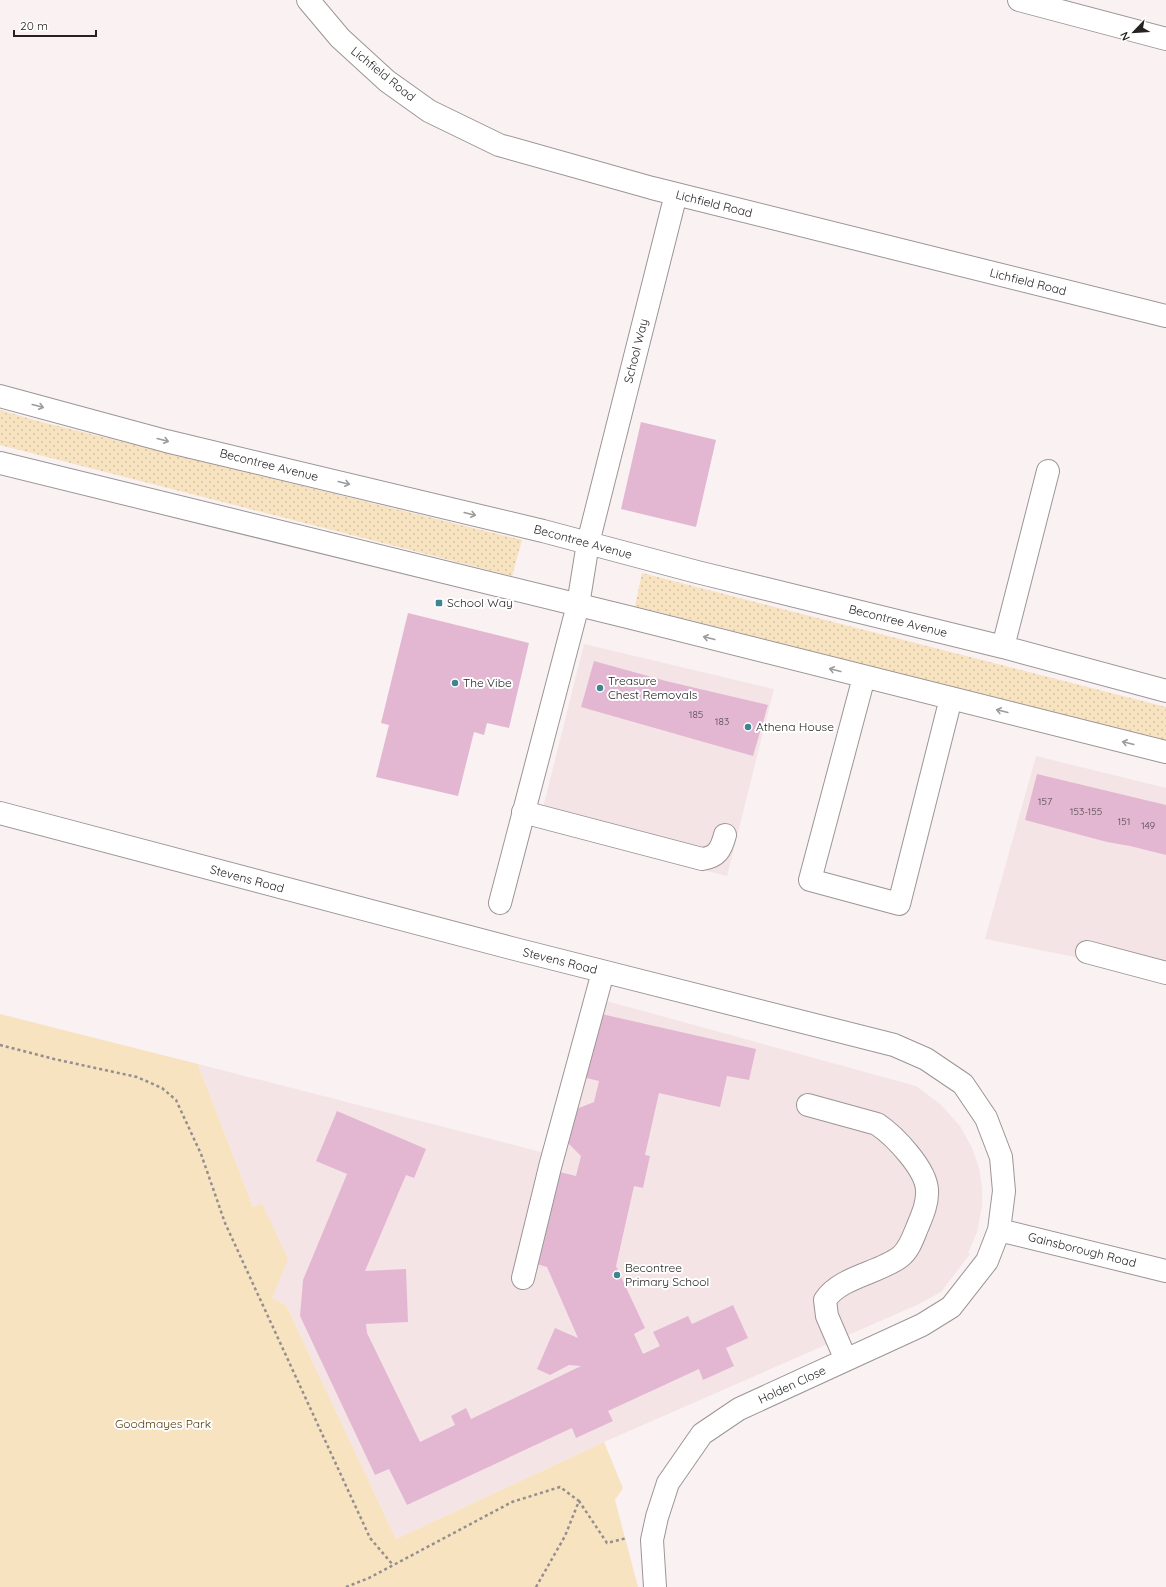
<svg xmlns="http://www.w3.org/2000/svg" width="1166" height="1587" font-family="Quicksand,sans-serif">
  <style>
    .built { fill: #f5e4e5 }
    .grass { fill: url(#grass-dots) }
    .park { fill: #f8e3c1 }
    .building { fill: #e3b7d2 }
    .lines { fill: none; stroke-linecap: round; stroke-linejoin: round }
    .minor-casing { stroke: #9c9596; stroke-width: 24 }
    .path { stroke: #948e8e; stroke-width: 2.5; stroke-dasharray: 3 3; stroke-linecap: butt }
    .minor { stroke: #fff; stroke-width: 22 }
    .oneway { stroke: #9d9c9c }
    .poi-dot { fill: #3f8491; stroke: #fff; stroke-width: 1.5 }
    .labels { text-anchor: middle; stroke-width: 4; stroke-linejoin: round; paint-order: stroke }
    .number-label { font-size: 10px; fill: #54474e }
    .street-label { font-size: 12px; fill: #252222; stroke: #fff }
    .poi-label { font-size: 12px; fill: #252222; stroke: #fff; text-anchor: start }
    .park-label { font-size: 12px; fill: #543a05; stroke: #fff }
  </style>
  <defs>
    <pattern id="grass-dots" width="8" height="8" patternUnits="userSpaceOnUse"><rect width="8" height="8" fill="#f8e3c1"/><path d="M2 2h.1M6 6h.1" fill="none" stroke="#d4c2a6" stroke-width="1.8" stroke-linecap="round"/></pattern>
  </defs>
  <rect width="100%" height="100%" fill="#f9f1f2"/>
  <!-- built -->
  <path class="built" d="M584,644L774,689L727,876L538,828Z
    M1036,756L1166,788V975L985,939Z
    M592,997L916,1086L940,1104L960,1126L972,1148L979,1168L982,1188V1207L977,1232L968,1253L970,1254L941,1292L919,1304L604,1442L396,1539L286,1305L272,1298L262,1203L253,1207L198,1064L541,1152L569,1089Z"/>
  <!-- grass -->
  <path class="grass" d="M0,410L38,421L522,540L512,576L0,445Z
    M642,573L1166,707V742L635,606Z"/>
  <!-- park -->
  <path class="park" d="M0,1014L198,1064L253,1207L262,1203L288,1259L272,1298L286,1305L396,1539L604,1442L623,1488L615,1500L638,1587H0Z"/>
  <!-- building -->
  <path class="building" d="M641,422L716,440L696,527L621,509Z
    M408,613L529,643L509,728L487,723L484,735L474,732L458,796L376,777L389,725L381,723Z
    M594,661L666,681L768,705L753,756L581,707Z
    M1037,774L1166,805V855L1130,846L1107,842L1025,820Z
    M597,1013L756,1049L749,1080L727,1076L720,1107L659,1093L645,1155L650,1156L643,1188L634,1186L616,1266L645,1328L634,1334L643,1354L660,1346L653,1332L688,1316L692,1324L733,1305L748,1338L726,1348L734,1366L703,1380L699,1369L608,1411L613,1421L576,1438L572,1428L407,1505L389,1469L375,1475L300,1316L303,1280L347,1174L316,1161L337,1111L426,1149L414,1178L406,1175L365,1271L406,1269L408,1322L366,1324L367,1333L420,1442L455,1425L451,1416L466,1408L471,1419L581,1366L569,1365L550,1375L537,1369L555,1328L578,1338L547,1267L533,1263L556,1171L576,1176L581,1156L568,1143L574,1110L594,1102L599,1081L582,1077Z"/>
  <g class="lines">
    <!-- minor casing -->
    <g class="minor-casing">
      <path id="minor" d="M308,0L340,38L387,81L429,111L499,145L652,188L1166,316
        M1019,0L1166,39
        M0,396L166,441L543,531L697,572L1003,647L1166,691
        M0,463L628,617L1166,752
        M1003,647L1048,471
        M864,677L810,880L899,904L951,698
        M523,812L702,859C717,857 721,850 725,835
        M0,813L511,948L894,1045L926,1059L963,1084L986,1118L1001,1157L1004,1191L999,1230L987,1261L951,1307L922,1325L739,1409L702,1434L668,1483L657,1517L652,1540L655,1587
        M500,903L578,605L588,543L676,194
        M1087,952L1166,973
        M808,1105L877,1124C895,1136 926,1169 927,1190C928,1203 922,1216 917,1228C913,1238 909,1250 900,1257C879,1273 840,1277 825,1300L827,1316L846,1360
        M999,1230L1166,1271
        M523,1278L550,1167L603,972"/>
    </g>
    <!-- path -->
    <path class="path" d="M0,1045L54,1059L137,1077L162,1088L176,1100L201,1154L225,1223L370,1538L393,1565
      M346,1587L369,1578L512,1502L560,1487L579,1501
      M536,1587L565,1536L579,1501L607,1543L627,1538"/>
    <!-- minor -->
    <use href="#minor" class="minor"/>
  </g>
  <!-- one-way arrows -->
  <defs><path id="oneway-shaft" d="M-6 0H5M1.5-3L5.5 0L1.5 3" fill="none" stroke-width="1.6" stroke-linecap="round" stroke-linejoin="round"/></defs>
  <g class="oneway">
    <use href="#oneway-shaft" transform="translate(38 406) rotate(15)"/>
    <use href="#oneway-shaft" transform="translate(163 440) rotate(15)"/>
    <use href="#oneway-shaft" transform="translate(344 483) rotate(14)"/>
    <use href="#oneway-shaft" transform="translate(470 514) rotate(14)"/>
    <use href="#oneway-shaft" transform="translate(709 638) rotate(-166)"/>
    <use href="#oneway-shaft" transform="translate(835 670) rotate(-166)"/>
    <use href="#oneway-shaft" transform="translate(1002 711) rotate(-166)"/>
    <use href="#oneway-shaft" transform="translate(1128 743) rotate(-166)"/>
  </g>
  <!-- markers -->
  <g class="poi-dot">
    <rect x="435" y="599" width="8" height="8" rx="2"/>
    <circle cx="455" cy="683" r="4"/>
    <circle cx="600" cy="688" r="4"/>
    <circle cx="748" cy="727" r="4"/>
    <circle cx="617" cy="1275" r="4"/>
  </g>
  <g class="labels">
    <!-- number labels -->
    <g class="number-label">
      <text x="696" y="718">185</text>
      <text x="722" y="725">183</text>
      <text x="1045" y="805">157</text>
      <text x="1086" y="815">153-155</text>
      <text x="1124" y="825">151</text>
      <text x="1148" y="829">149</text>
    </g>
    <!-- street labels -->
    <g class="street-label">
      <text transform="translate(383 74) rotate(39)" y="4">Lichfield Road</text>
      <text transform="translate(714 204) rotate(14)" y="4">Lichfield Road</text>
      <text transform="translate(1028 282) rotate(14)" y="4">Lichfield Road</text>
      <text transform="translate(636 351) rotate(-76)" y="4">School Way</text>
      <text transform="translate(269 465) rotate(14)" y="4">Becontree Avenue</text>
      <text transform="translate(583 542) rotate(15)" y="4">Becontree Avenue</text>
      <text transform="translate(898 621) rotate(14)" y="4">Becontree Avenue</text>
      <text transform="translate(247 879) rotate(15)" y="4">Stevens Road</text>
      <text transform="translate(560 961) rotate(14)" y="4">Stevens Road</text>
      <text transform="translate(1082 1250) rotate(14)" y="4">Gainsborough Road</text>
      <text transform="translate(792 1385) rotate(-25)" y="4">Holden Close</text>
    </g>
    <!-- poi labels -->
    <g class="poi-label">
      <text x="447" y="607">School Way</text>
      <text x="608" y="685">Treasure<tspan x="608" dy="14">Chest Removals</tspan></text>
      <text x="463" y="687">The Vibe</text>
      <text x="756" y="731">Athena House</text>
      <text x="625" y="1272">Becontree<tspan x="625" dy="14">Primary School</tspan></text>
    </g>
    <!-- park labels -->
    <g class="park-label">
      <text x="163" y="1428">Goodmayes Park</text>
    </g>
  </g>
  <!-- north arrow -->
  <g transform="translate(1134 32) rotate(245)" stroke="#ffffff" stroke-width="3" paint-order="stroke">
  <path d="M0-3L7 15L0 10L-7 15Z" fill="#252222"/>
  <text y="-6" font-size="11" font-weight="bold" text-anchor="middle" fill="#252222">N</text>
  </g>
  <!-- scale -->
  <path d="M14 30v6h82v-6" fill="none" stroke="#252222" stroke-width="2"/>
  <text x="20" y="30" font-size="12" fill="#252222" stroke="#ffffff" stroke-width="3" paint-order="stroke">20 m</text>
</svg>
